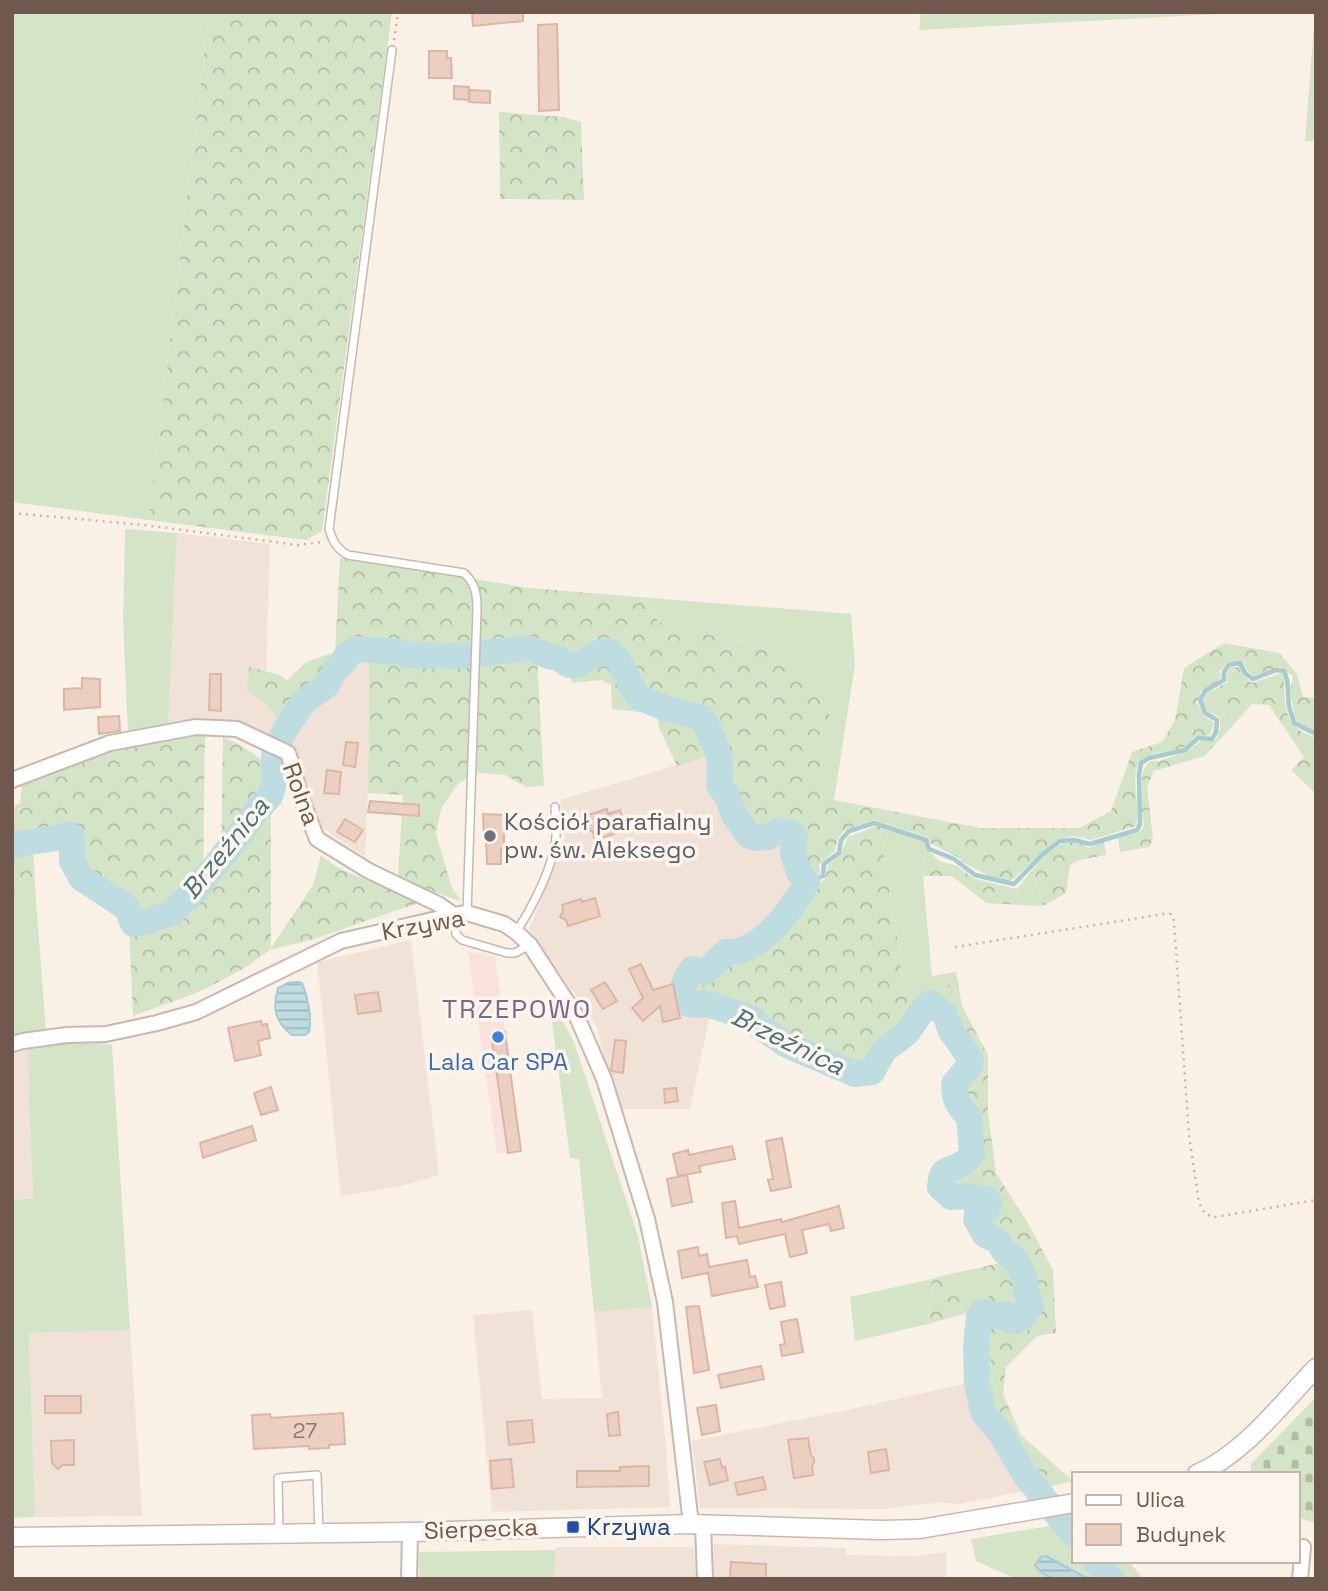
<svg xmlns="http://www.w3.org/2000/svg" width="1328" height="1591" font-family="'Space Grotesk',sans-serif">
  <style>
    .residential { fill: #f0e2d6 }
    .commercial { fill: #f8e2db }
    .grass { fill: #d4e5c7 }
    .forest { fill: url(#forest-crowns) }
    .cemetery { fill: url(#cemetery-stones) }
    .water { fill: url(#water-rules); stroke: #a5ccd0; stroke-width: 2 }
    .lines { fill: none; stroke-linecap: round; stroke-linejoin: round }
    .stream { stroke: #a5ccd0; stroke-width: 4.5 }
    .river { stroke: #bddde0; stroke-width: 26 }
    .building { fill: #ebd0c1; stroke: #dbb6a4; stroke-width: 2 }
    .service-casing { stroke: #c9b8ae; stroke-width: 10 }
    .minor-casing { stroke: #c9b8ae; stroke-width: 18 }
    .tertiary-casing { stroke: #c9b8ae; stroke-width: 21 }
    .path { stroke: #cfb3a5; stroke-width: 2.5; stroke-dasharray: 2 5; stroke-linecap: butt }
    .service { stroke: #fff; stroke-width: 7 }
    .minor { stroke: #fff; stroke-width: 14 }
    .tertiary { stroke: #fff; stroke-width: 18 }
    .worship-dot { fill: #6b7280; stroke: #fcf5ec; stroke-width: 2.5 }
    .shop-dot { fill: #3f7fe0; stroke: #fcf5ec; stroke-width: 2.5 }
    .transit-dot { fill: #1a4fb4; stroke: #fcf5ec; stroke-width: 2.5 }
    .labels { text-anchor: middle; stroke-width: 7; stroke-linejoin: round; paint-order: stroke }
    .number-label { font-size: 21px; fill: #8e766b }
    .street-label { font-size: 24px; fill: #6f584e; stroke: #fcf5ec }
    .worship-label { font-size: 24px; fill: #5b616d; stroke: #fcf5ec; text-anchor: start }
    .shop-label { font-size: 24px; fill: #366cbe; stroke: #fcf5ec }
    .transit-label { font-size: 24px; fill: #164399; stroke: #fcf5ec; text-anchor: start }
    .water-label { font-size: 26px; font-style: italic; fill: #487379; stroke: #fcf5ec }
    .neighbourhood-label { font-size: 26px; letter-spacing: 2px; fill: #7c668b; stroke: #fcf5ec }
  </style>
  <defs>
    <pattern id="forest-crowns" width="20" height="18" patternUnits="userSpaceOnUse" patternTransform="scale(1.75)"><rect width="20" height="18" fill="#d4e5c7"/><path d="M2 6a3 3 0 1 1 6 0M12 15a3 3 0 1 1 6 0" fill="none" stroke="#b0bca4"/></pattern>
    <pattern id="cemetery-stones" width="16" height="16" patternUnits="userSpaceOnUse" patternTransform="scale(1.75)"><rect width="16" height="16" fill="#d4e5c7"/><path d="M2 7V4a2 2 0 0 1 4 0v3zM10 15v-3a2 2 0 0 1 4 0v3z" fill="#b0bca4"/></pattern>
    <pattern id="water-rules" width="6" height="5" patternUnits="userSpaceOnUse" patternTransform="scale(1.75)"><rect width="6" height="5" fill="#bddde0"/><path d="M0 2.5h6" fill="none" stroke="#9eb6b8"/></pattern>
  </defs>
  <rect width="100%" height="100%" fill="#f9f1e6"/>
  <!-- residential -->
  <path class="residential" d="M177,533L270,544L266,672L249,667L266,704L283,724L273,742L242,728L168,727Z
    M358,653L369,655L368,793L365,856L335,837L320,825L294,758L285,743L296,723L311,701L333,688L334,679L349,660Z
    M714,754L716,759V784L745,837L752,840L762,841L783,836H789L791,842L788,855L795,877L803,885L784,909L778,921L745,947L734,950L727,949L704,969L690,967L680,980L679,989L683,1000L687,1005L696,1007H706L711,1010L690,1109H622L615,1086H610L597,1028L592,1018L529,929L565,838L560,800Z
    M411,940L439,1175L401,1186L341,1196L317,962Z
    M27,1044L33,1198L12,1200V1051Z
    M652,1307L666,1448L670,1507L492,1512L473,1315L532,1310L542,1399L602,1398L594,1312Z
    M130,1330L142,1516L35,1517L29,1332Z
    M972,1382L980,1412L1030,1490L959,1504L938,1502L885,1509L700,1508L692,1441L848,1410Z
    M714,1544L846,1548L845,1555L914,1556L946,1552V1579H712Z
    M555,1547H694L696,1579H554Z"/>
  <!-- commercial -->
  <path class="commercial" d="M468,951L495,957L521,1151L497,1154Z"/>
  <!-- grass -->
  <path class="grass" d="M12,12H209L149,520L12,502Z
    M921,12H1258L919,30Z
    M1315,12L1316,141H1305Z
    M125,529L177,533L168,727L128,736L123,621Z
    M639,597L851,614L855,665L834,800L818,782L776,652L659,622Z
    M1214,690L1230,729L1216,743V740L1220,729V717L1207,711L1202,701L1206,693Z
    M880,827L924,842L927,849L923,876L932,976L956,972L958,983L934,989L936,1001L927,999L923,1003L910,1022Z
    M1033,869L1043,906L1021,905L1017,889Z
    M36,900L46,1032L12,1040V902Z
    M549,1000L559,1014L574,1042L638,1236L652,1307L594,1312L579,1159L570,1158Z
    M77,1039L112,1045L130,1330L29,1333L35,1517L12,1518V1200L33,1198L27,1044Z
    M963,1167L967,1191L952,1194L943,1185L942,1178L948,1171Z
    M983,1267L991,1311L982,1307L976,1312L964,1314L950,1274Z
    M932,1279L928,1324L855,1341L850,1297Z
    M983,1315L1001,1428L987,1411L981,1379Z
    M1074,1522V1561H1129L1143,1579H1016L976,1561L971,1539Z
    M555,1550L554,1579H419V1552Z"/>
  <!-- forest -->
  <path class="forest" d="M209,12H392L322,531L306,540L149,520Z
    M499,112L564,117L581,122L584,200L500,199Z
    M340,558L530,588L639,597L659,622L776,652L832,700L818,782L834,800L981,828H1079L1111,811L1132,752L1162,742L1175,720L1184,668L1224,643L1279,653L1297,674L1303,697L1316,698V732L1296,721L1290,693L1293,676L1280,667L1254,676L1247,670L1242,661L1228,663L1219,672L1222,676L1216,683L1201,691L1197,702L1203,715L1214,723L1210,735L1195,737C1192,739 1190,743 1187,745C1172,756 1140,747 1136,771C1133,788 1140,807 1136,826L1091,840L1075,836L1058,839L1011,881L989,876L962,862L961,859L930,843L927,837L874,820L846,829L838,838L834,852L819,865L820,874L811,876L798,859L797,832C775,822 777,833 757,836C739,823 733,802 721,784L730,758L724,755L707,715L669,706L639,695L632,675L624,665L618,649L606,641L576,662L569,663L559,655H550L536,645L488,651H434L375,647L359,642L340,655L341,659L332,666L329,677L312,692L303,695L297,708L283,724L266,704L247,691L249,667L280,675L287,680L306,662L335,652Z
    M522,652L537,656L544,786L526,787L505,775L475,772L457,785L441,809L436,834L452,888L461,901L428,890L398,876L403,795L368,793L369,655L390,654L402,659L460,665L478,660Z
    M604,654C622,661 628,684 635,700L644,704L640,712L612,709L611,685L602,680L572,683L568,669L579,668L594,657Z
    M1239,667L1243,674L1252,683L1282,673L1284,675C1285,705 1282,727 1316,738V794L1291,770L1304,757L1269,705L1252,704L1230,729L1214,690L1227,682V674L1231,668Z
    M656,708L702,722L714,754L677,766L659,728Z
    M171,735H205L203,876L168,912L134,920C129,892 105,892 86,877C70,863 81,843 70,831C58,836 43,840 30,835L12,841V806L20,804L22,782L127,746Z
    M223,737C235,742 254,752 263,762C269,770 268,782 267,791L247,811L248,817L221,849Z
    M1216,740V743L1205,756L1154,771L1147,787L1153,839L1149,847L1120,852L1118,838L1140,832L1144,825L1142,811V774L1146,765L1151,761H1159L1188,751L1201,741Z
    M271,802V948L313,885L321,856L342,870L421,902L311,940L270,950L246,967L207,988L191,995L133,1016L129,928L140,927L173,916L203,888Z
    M876,826L880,827L910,1022L904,1031L881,1047L871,1069L859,1071L788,1042L763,1026L750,1014L708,1002H694L688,997L686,981L693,973C709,977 717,965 728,954C745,959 754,946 767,937C771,934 778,932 782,928C785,925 786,917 788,913C797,898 810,887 825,879L828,865L840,855L848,837Z
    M1104,841L1106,855L1079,860L1070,865L1066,893L1043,906L1033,869C1043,857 1056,842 1073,842C1078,842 1085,846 1090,848Z
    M24,845H33L36,900L12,902V849Z
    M927,849L939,861L957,866L975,879L1017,889L1021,905L986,903L952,876H923Z
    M958,983L962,1006L988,1055V1112L996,1173L1028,1223L1053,1270L1056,1333L1037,1336L1006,1367L1003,1394L1021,1435L1073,1481L1047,1487L1040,1483L1001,1428L983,1315L994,1319L1006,1317L1010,1323L1020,1322L1034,1308C1023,1275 1025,1249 988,1233L979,1214L981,1212L990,1209L992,1200L988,1196L967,1191L963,1167L974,1155C973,1144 975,1131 973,1120C970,1107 954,1104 959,1084C961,1078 970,1070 974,1061L952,1026L948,1011L936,1001L934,989Z
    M1011,1260L1016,1264L1023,1280L1021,1289L1027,1304L1020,1317L1011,1318L1008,1312L991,1311L983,1267Z
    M950,1274L964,1314L928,1324L932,1279Z"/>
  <!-- cemetery -->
  <path class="cemetery" d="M1316,1397V1524L1298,1517V1474H1251V1464Z"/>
  <!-- water -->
  <path class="water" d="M297,982L302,983C308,997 312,1017 309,1032L305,1035H292C275,1022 272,1008 278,988L288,983Z
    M1046,1556L1085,1577L1087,1579C1068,1579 1046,1583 1035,1565L1041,1557Z"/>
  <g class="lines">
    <!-- stream -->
    <path class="stream" d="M807,882L823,876L824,864L839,853L841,840L849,831L874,823L926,840L929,849L954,859L975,875L1014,884L1043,854L1060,841L1074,840L1090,844L1137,830L1140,824L1139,774L1141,763L1149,758L1185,750L1198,738L1212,739L1216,732L1217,720L1205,713L1200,700L1205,691L1224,680V672L1229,665L1240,663L1245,673L1253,679L1276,670L1284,671C1290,682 1287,694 1289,706C1290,712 1293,717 1294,723L1316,734"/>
    <!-- river -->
    <path class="river" d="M12,846C32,839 50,842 69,834L72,838V861L81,878L127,908L133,924L148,921L171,913L196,890L248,824L253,815L270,796L274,783V752L285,730L304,701L326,686L336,669L345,661L346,656L357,649L399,652L406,655L458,656L529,648L551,657L558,658L569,665H577L600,652L610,651L617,659L638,697L665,708L703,718C716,746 723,754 719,785L728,798L734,815L748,835L756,838L768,837L780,831L791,833L795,838L793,854L799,872L807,882C792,909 761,954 726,952L705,972L692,969C682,984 681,988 689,1004L700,1005L704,1003L751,1018L759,1026L787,1045L855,1074L872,1072L884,1050L907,1033L924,1008L930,1003L945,1014L951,1031L970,1058L971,1064L954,1084C954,1098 958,1107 969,1117L972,1154C969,1157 967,1161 963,1163C950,1173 941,1164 940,1187L951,1197L969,1196L987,1199L989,1203L988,1208L978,1209L976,1219L985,1235L998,1241L1004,1251L1017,1261L1025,1280V1288L1031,1306L1021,1319L1010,1321L1006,1314L995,1316L982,1312L979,1316L976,1347L977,1382L983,1412L1001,1434L1025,1475L1074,1535
      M1095,1561L1112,1579"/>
  </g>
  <!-- building -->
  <path class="building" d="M472,12H523V21L473,26Z
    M557,24L559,110L539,111L538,25Z
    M429,51H447V58H451L452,78H429Z
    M454,86L469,87V100L454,99Z
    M470,90L490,91V103L469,102Z
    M210,674H221V711L209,710Z
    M82,678L100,679V707L64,710V689L82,688Z
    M119,716L120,731L99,734L98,717Z
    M346,742L358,743L355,767L343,765Z
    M327,770L341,772L339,794L324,793Z
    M370,801L419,805V816L368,812Z
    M607,809L608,814L620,810L625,826L613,830L614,834L595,840L593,832L587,829L590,823L588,815Z
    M483,814L504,815V849H501V864H487L486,838L484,837Z
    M345,819L363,830L355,842L337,832Z
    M595,898L600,916L568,926L566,920L560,917L563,911L562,905L581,899L582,902Z
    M641,964L653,990L673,984L680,1018L663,1022L660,1006L643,1021L632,1008L643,998L629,969Z
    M605,982L617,1001L603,1009L591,990Z
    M378,992L381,1011L358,1014L355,995Z
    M261,1021L262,1025L267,1024L270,1038L258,1041L261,1055L235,1061L228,1028Z
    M505,1032L521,1151L508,1153L491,1034Z
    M615,1040L626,1041L623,1073L611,1071Z
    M271,1087L278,1110L261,1115L254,1093Z
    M676,1088L678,1101L665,1103L664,1089Z
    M252,1126L256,1140L203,1158L200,1143Z
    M782,1138L791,1187L771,1191L768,1180L773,1179L766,1141Z
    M732,1146L735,1159L699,1166L701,1172L678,1176L673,1154L688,1150L689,1155Z
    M687,1175L692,1202L672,1206L667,1179Z
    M735,1201L739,1228L781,1219L782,1222L839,1206L844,1228L831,1231L829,1224L802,1230L807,1253L790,1257L785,1234L739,1244L737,1236L726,1238L722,1203Z
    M698,1247L699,1256L707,1254L709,1267L747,1260L750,1277L755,1276L758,1287L712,1296L708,1273L682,1278L678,1251Z
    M781,1282L785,1306L770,1309L765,1285Z
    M699,1306L709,1370L694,1373L686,1307Z
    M797,1319L803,1352L782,1356L780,1345L785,1344L781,1322Z
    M761,1366L764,1379L721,1388L718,1375Z
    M45,1396H81V1413H45Z
    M716,1405L720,1431L702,1435L697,1408Z
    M618,1412L620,1435L609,1436L607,1414Z
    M343,1413L345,1444L329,1445V1448L309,1449V1446L254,1449L252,1415L270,1414L271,1418Z
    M532,1420L534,1442L509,1445L507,1422Z
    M808,1438L811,1456L814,1458V1463L812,1466L813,1475L794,1478L788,1440Z
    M74,1440V1465H62L58,1469L52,1463L51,1441Z
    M886,1449L889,1470L871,1473L868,1452Z
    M511,1459L514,1487L492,1489L490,1461Z
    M720,1459L722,1468L725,1467L728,1480L710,1485L704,1462Z
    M649,1466V1486L577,1487V1471H620V1467Z
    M763,1477L766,1489L738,1495L735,1483Z
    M731,1562L766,1564V1579H730Z"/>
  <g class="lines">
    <!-- service casing -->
    <g class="service-casing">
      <path id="service" d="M392,50L329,529C333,542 337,549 348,555L464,573C476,584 477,595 477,610L467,913
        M454,915L456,934L462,940L507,953H515L530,945
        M516,932C532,908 555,864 556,835C557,826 555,816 555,807
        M279,1534L278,1478L317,1475L319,1532"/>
    </g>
    <!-- minor casing -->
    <g class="minor-casing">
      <path id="minor" d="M12,780L110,743L196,727L237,729L288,753L294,771L300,795L317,839L369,871L438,904L454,915
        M12,1044L23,1041L67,1035L106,1034L157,1023L196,1012L341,941L454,915L467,913L504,924L516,932L530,945L577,1017L604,1079L647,1219L665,1302L691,1524
        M703,1524L705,1579
        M409,1579L410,1532
        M1300,1579L1303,1547"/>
    </g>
    <!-- tertiary casing -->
    <g class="tertiary-casing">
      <path id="tertiary" d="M1197,1474C1244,1454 1281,1404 1316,1368
        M12,1537L410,1532L691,1524L882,1530L920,1529L1074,1503"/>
    </g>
    <!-- path -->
    <path class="path" d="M394,40L398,12
      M12,513L144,525L298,545L322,542
      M955,947L1164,914H1171L1174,921L1189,1135L1199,1203L1205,1214L1215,1217L1316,1200"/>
    <!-- service -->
    <use href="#service" class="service"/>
    <!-- minor -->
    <use href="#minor" class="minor"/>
    <!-- tertiary -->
    <use href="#tertiary" class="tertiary"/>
  </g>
  <!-- markers -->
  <circle class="worship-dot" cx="490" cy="836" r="7"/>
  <circle class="shop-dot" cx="498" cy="1037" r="7"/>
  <rect class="transit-dot" x="566" y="1520" width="14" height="14" rx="3.5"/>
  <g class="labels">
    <!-- number labels -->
    <g class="number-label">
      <text x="305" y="1438">27</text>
    </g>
    <!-- street labels -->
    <g class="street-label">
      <text transform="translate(301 794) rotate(70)" y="8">Rolna</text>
      <text transform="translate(423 925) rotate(-10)" y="8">Krzywa</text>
      <text transform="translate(481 1529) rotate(-2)" y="8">Sierpecka</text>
    </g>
    <!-- worship labels -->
    <g class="worship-label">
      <text x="504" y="830">Kościół parafialny<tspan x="504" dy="28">pw. św. Aleksego</tspan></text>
    </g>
    <!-- shop labels -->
    <g class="shop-label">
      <text x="498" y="1070">Lala Car SPA</text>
    </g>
    <!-- transit labels -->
    <g class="transit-label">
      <text x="587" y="1535">Krzywa</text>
    </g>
    <!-- water labels -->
    <g class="water-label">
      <text transform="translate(225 848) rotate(-51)" y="9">Brzeźnica</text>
      <text transform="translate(788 1041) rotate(26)" y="9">Brzeźnica</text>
    </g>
    <!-- neighbourhood labels -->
    <g class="neighbourhood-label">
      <text x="517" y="1018">TRZEPOWO</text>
    </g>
  </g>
  <!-- border -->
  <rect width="1328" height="1591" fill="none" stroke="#6f584e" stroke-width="28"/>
  <!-- legend -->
  <rect x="1072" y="1472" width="228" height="91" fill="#fcf5ec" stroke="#c4b6ad" stroke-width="2"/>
  <rect x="1086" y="1495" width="35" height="10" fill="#ffffff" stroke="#c4b6ad" stroke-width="2"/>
  <text x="1136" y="1507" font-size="21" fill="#6f584e">Ulica</text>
  <rect x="1086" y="1524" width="35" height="21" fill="#ebd0c1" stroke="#c4b6ad" stroke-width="2"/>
  <text x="1136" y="1542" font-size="21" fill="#6f584e">Budynek</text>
</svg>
